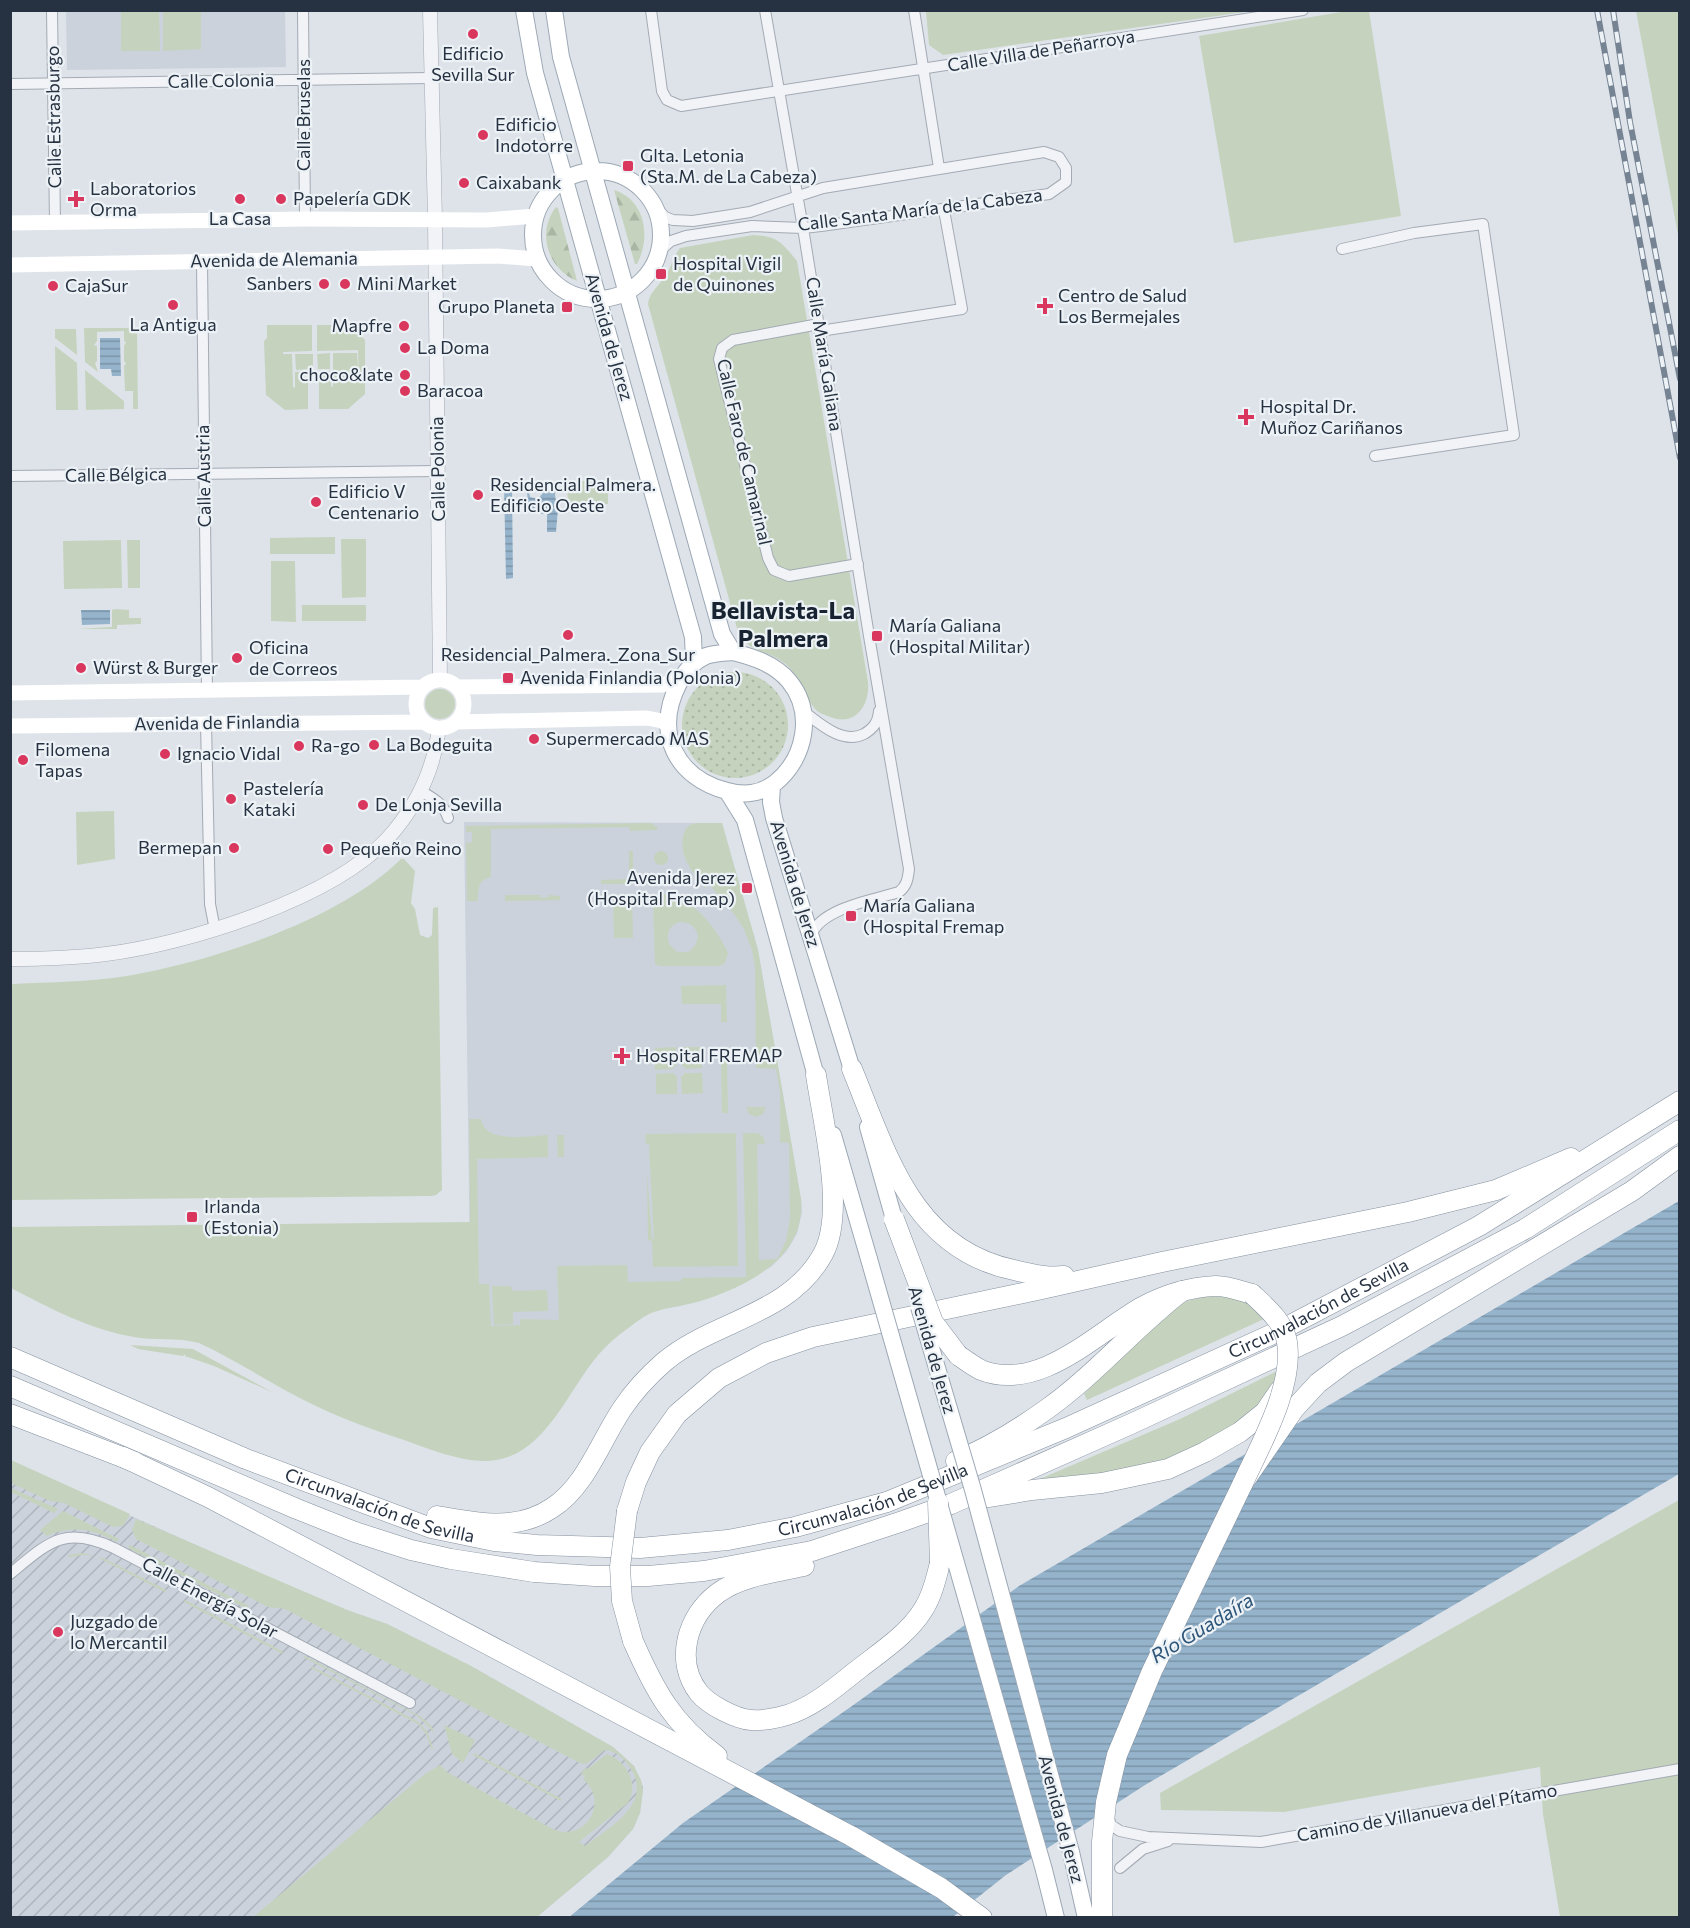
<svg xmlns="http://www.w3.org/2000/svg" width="1690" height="1928" font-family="Commissioner,sans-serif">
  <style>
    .built { fill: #cbd2db }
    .industrial { fill: url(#industrial-furrows) }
    .green { fill: #c5d3be; fill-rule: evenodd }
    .forest { fill: url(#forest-firs) }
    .garden { fill: url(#garden-dots) }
    .water { fill: url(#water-rules) }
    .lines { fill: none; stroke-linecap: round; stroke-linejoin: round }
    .minor-casing { stroke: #a3aab3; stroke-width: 12 }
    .tertiary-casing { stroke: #a3aab3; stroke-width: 15 }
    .primary-casing { stroke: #9ca8b5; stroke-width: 18 }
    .motorway-casing { stroke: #8491a0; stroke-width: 21 }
    .minor { stroke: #f1f3f7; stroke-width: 10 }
    .tertiary { stroke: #f1f3f7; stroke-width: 14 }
    .secondary { stroke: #fff; stroke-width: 15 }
    .primary { stroke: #fff; stroke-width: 16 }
    .motorway { stroke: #fff; stroke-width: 20 }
    .rail-casing { stroke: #768393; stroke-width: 6 }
    .rail { stroke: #edf2f6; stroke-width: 4; stroke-dasharray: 11; stroke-linecap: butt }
    .primary-bridge-casing { stroke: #9ca8b5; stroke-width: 18; stroke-linecap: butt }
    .motorway-bridge-casing { stroke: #8491a0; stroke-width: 21; stroke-linecap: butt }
    .primary-bridge { stroke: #fff; stroke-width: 16 }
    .motorway-bridge { stroke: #fff; stroke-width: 20 }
    .poi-dot { fill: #d9375d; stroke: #edf2f6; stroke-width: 2 }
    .labels { text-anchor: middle; stroke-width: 4.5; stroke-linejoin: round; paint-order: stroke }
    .street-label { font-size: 18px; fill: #263241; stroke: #edf2f6 }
    .poi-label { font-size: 18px; fill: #263241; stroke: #edf2f6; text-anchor: start }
    .water-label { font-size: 20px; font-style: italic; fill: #2c5478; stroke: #edf2f6 }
    .district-label { font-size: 24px; font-weight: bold; fill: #182331; stroke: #edf2f6 }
  </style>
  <defs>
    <pattern id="industrial-furrows" width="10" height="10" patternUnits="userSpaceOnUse" patternTransform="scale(1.5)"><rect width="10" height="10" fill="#cbd2db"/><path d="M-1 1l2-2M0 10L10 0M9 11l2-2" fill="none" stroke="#aeb5bd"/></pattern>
    <pattern id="forest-firs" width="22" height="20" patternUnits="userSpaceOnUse" patternTransform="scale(1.5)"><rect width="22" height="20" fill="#c5d3be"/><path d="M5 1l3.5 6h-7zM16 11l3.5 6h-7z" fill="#a9b6a4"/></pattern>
    <pattern id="garden-dots" width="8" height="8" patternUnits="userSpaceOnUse" patternTransform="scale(1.5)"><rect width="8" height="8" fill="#c5d3be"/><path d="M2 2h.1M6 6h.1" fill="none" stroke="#a9b6a4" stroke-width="1.8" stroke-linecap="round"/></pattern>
    <pattern id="water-rules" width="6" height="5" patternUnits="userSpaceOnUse" patternTransform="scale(1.5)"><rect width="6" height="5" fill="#95b4cc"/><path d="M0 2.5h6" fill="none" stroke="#7993a7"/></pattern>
  </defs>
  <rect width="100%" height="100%" fill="#dee3e9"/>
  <!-- built -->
  <path class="built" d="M66,11H285L286,67L67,70Z
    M464,822L722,823L758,950L801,1199L802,1212L797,1234L786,1252L771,1267L726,1291L681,1306L471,1342Z"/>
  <!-- industrial -->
  <path class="industrial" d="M11,1462L245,1567L347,1610L387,1624L471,1666L613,1747L634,1766L643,1786L640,1813L633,1829L608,1857L537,1917L11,1918Z"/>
  <!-- green -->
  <path class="green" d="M121,11H159L160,51H121Z
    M163,11H201V49L163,51Z
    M926,11V10L1252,11L943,55L929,45Z
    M1347,11H1369L1401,216L1234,243L1199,36Z
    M1636,11H1679V240Z
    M753,235C778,236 782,243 797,261L868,682C870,705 856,727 830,717C826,715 821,714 817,711C803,697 800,674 783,662C766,649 751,655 738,632L648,304C649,292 660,285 666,275C672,266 673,257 680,248Z
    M267,325H312V351L283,352V354H292L293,387L295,388V372H303L304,380H323V372L330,371L331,386L333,387V353H357L359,379L358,350L317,351V325H362V337L365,340V394L348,409H319V382H308V409L285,410L266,395L264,341L267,338Z
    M84,328H137L138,409H133V391H125L124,366L126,363L124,361V346L126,342L124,341V331L97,332V341L94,345L97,346V361L95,363L98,372L85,362Z
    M55,329H76L77,355L55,338Z
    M55,346L77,363L78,410H56Z
    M330,353V369H318L317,354Z
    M295,354H313V369L296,370Z
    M85,370L124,401V409L86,410Z
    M567,481H608V504L568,505Z
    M335,537V554H270V538Z
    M341,539H366V597L342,598Z
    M121,540L122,588L64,589L63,541Z
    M127,540H140V588H128Z
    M271,561H295L296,622L271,621Z
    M302,605H366V621H302Z
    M115,609L129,610V618H141V624L117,625V629H77L112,627V610Z
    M425 704a15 15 0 1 1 30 0a15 15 0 1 1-30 0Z
    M114,811L115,859L77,865L76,812Z
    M651,823L657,827V830L630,831L629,827L491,829V877C478,880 478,889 478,901H467L466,843L472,842V832H466V826Z
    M698,823H722L758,950L801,1199C806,1255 753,1283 707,1299C690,1305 671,1306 654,1312C645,1315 635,1323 627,1329C617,1336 608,1344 600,1353C566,1391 544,1463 482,1461C457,1460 431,1450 407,1441C377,1431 347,1421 318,1407C277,1388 240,1362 199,1343C177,1337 156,1341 134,1337C91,1330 49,1308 11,1288V1227L470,1222L469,1119H481C484,1144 530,1136 548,1135V1157L477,1159L479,1284H489L491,1326L520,1325V1319L559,1320L557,1266L627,1265L628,1282L681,1281L682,1278L746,1277L743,1133H758L764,1138L765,1144H757L759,1260L777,1259L786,1241L790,1219L789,1143L780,1142V1092L776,1069L756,1068L755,968L752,950L744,929L734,914L709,884L705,888C692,872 677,854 684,833C687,825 691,824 698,823Z
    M629,851H633V884H601V880L629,879Z
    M654 858a7 7 0 1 1 14 0a7 7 0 1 1-14 0Z
    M401,859H404L415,871L411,903L415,909L420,935L428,938L432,935L433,908L438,907L442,1190L436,1195L431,1196L11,1200L10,987L13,984C51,982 89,982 127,976C210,962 340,920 401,859Z
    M632,894L633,938H614L613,900H601V895Z
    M662,894C693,897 716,927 728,953L725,963L720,966H659L655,964L653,904L657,897ZM679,922C698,921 705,941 688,952H677L669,944C666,933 669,926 679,922Z
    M505,895H541L540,898L549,897L548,895L560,896V900L505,901Z
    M726,985L727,1022H721V1004H682L681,986Z
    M676,1047L677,1064L672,1069L655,1070V1048Z
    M681,1047H701L702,1068L686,1069L681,1064Z
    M721,1058H727L728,1113H722Z
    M673,1073L677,1077V1094H656V1074Z
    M685,1073H702L703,1093L682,1094L681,1077Z
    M746,1107H766L763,1114L756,1117L749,1114Z
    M736,1133L738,1266L653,1267L652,1241L648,1240L647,1173L652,1239H654L649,1147L651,1145L646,1144L645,1134Z
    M557,1135H564V1157H558Z
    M492,1286H511L512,1291L547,1290L548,1311L513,1312V1324L494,1325Z
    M1211,1295C1239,1295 1246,1298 1264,1319L1087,1400L1084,1394L1154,1322L1180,1303Z
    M130,1345L193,1349L274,1393L214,1366L185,1356V1354L183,1356L138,1349Z
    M1279,1370L1273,1390L1241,1423L1169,1460L1135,1470L1028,1484L1180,1419Z
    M11,1460L130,1514L123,1526L113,1527L64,1503L50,1501L11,1483Z
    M11,1488L58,1509L54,1513L11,1492Z
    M1679,1500V1917H1560L1543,1814L1540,1767L1284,1812L1161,1810L1160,1793Z
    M63,1511L119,1539L117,1542C93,1529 72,1525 47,1536L40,1530Z
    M136,1519L347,1610L387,1624L471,1666L613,1747L634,1766L641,1780L643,1791L640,1813L633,1829L608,1857L537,1917H253L425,1774L440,1765L447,1772L461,1780L553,1829C585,1843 610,1802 583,1779L585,1776L581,1774L584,1769L589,1768L607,1754C627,1762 639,1783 628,1803L579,1842L585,1846C609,1828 653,1804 631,1769C625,1759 616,1751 605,1750L586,1764L580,1763L285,1609L268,1607L136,1539L132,1530Z
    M130,1545L249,1606L247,1609L128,1548Z
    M83,1553L105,1559L166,1590V1591L165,1592L95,1556L85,1555L68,1557V1555Z
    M185,1600L282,1651L283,1654L184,1602Z
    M305,1656L420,1716L432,1727L434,1733L428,1726L416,1715L303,1657Z
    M311,1666L417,1721L427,1731L433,1748L432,1750L426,1734L418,1724L311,1668Z
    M444,1725L475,1740L463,1763L452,1754Z
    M474,1753L562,1799L561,1801L473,1755Z"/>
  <!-- forest -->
  <path class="forest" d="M614,190C646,200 651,238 637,264H635Z
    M556,207L558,208L577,281C548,269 536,233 556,207Z"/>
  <!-- garden -->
  <path class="garden" d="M682 725a53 53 0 1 1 106 0a53 53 0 1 1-106 0Z"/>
  <!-- water -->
  <path class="water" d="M100,338H120L121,376H112L111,369H100Z
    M547,483L556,484L555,496L558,509L556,532H547V514L529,513L527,492H529L530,497L538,499L543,493L542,489L535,487L536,484L544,489Z
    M504,485H512L513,578L506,579Z
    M110,610V624L82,625L81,610Z
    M1679,1201V1474L1145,1785L1006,1875L953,1917L568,1918L683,1823L852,1706L1019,1586Z"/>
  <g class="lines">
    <!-- minor casing -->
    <g class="minor-casing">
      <path id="minor" d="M52,10L55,223
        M303,10L305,219
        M651,10L662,91L667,100L681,106L1303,10
        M765,10L803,228L869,636L909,869C908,878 907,886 899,892C873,900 822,908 811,935
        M914,10L939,168
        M10,84L431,78
        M653,204L665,217L673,220L693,221L750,212L823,188L1044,152L1059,157L1066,168V182L1049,194L821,226L803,228L752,226L686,236L671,241L664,247L657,259
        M1342,249L1414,233L1483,224L1514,435L1375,456
        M202,262L207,691
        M819,324L733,340L722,348L719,359L768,558L774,570L789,576L858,564
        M820,331L962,309L944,210
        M10,476L438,471
        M803,711C819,723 842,745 864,734C874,728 878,722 879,711
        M206,723L210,904L215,930
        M421,791C433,798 444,804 448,818
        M10,1574C49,1542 64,1525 114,1548L410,1703
        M1108,1816L1111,1825L1120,1831L1148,1837L1261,1842L1680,1769
        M1120,1868L1143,1849L1168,1841"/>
    </g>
    <!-- tertiary casing -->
    <g class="tertiary-casing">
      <path id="tertiary" d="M430,10L435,219L440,680
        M10,959C42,959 74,958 106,954C187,944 332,899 388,838C416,807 434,769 439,728"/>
    </g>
    <!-- primary casing -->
    <g class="primary-casing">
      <path id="primary" d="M524,10L535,73L693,637L694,663
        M554,10L561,57L722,634L733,652
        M533 235a64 64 0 1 1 128 0a64 64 0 1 1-128 0Z
        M733,652C753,657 775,664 789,681C815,713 805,759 775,783C760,794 745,796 727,791C676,778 654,733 678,685C684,672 692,662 706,656C715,653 724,653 733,652Z
        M772,785L771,802L774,818L855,1079
        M727,791L745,820L819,1087
        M868,1127L894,1219
        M833,1135L869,1259
        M1071,1852L1086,1918
        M1044,1870L1056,1918"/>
    </g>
    <!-- motorway casing -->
    <g class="motorway-casing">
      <g id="motorway">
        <path d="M852,1069C887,1154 912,1249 1014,1270C1032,1274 1047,1278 1064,1276"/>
        <path d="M958,1355C965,1360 973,1366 981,1370C1039,1393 1096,1333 1142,1307C1164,1295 1191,1287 1216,1286C1228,1286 1241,1291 1252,1294"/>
        <path id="s1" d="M10,1357L246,1459L431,1528L494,1541L537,1545L640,1548L728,1540L795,1527L887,1502L1066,1428L1277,1332L1479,1226L1680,1101"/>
        <path d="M10,1386L297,1509L355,1532L411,1550L451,1559L534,1572L595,1576H648L704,1571L812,1551L900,1522L951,1504L1133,1423L1342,1326L1525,1229L1680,1130"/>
        <path d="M10,1414L135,1462"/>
        <path d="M123,1457L208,1497L851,1836L941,1888L982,1918"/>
        <path d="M956,1461C988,1448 1019,1429 1047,1409C1096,1374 1135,1327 1182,1291"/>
        <path d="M977,1499L1032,1490L1102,1483L1168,1469L1205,1452L1240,1432L1265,1412L1280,1390"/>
        <path d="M627,1511L636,1482L650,1452L677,1414L719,1378L766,1353L813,1337L1042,1289L1162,1262L1408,1212L1496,1190L1571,1158"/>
        <path d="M437,1516C476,1523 516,1532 552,1508C586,1486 600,1442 622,1409C634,1391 648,1376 664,1362C714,1320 789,1316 823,1254C846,1212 823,1123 816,1075"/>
        <path d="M804,1566C776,1572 741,1576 718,1593C687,1616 674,1661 699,1693C709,1705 736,1719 751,1720C761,1721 778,1718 787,1715C814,1707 838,1685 860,1668C882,1651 908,1634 923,1610C932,1596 936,1579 940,1563"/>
        <path d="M633,1641C655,1691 672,1723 717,1756"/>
        <path d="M1102,1918V1842L1106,1802L1117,1755L1152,1671L1243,1483L1294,1409L1318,1383L1346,1362L1632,1191L1680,1156"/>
      </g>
    </g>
    <!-- minor -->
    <use href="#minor" class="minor"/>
    <!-- tertiary -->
    <use href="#tertiary" class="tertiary"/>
    <!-- secondary -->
    <path class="secondary" d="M10,223L305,219L487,220L535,216
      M10,265L498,256L537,259
      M416 704a24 24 0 1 1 48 0a24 24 0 1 1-48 0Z
      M458,687L662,685L680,680
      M10,693L423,687
      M456,722L647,718L662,721L668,725
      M10,726L423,722"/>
    <!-- primary -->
    <use href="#primary" class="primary"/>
    <!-- motorway -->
    <use href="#motorway" class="motorway"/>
    <!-- rail casing -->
    <g class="rail-casing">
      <path id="rail" d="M1597,10L1680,458
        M1613,10L1630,122L1680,379"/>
    </g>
    <!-- rail -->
    <use href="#rail" class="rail"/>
    <!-- primary-bridge casing -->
    <g class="primary-bridge-casing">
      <path id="primary-bridge" d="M869,1259L1044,1870
        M919,1307L973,1490L1071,1852"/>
    </g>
    <!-- motorway-bridge casing -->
    <g class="motorway-bridge-casing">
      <path id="motorway-bridge" d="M894,1219L933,1322L958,1355
        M1243,1483C1261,1444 1294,1386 1287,1342C1284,1322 1266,1307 1252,1294
        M938,1502L940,1563
        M627,1511L620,1567L622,1601L633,1641"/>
    </g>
    <!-- primary-bridge -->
    <use href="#primary-bridge" class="primary-bridge"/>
    <!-- motorway-bridge -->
    <use href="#motorway-bridge" class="motorway-bridge"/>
  </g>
  <!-- markers -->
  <g class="poi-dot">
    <circle cx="473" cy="34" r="6"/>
    <circle cx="483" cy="135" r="6"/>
    <rect x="622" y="160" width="12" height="12" rx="3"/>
    <circle cx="464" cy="183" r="6"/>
    <path d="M73 190h6v6h6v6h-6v6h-6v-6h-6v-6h6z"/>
    <circle cx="240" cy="199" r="6"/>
    <circle cx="281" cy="199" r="6"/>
    <rect x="655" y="268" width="12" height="12" rx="3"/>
    <circle cx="324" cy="284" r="6"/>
    <circle cx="345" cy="284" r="6"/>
    <circle cx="53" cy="286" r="6"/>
    <circle cx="173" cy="305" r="6"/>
    <path d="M1042 297h6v6h6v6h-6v6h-6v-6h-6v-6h6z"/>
    <rect x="561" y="301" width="12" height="12" rx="3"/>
    <circle cx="404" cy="326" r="6"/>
    <circle cx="405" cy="348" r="6"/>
    <circle cx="405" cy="375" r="6"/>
    <circle cx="405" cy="391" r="6"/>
    <path d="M1243 408h6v6h6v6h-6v6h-6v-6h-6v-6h6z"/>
    <circle cx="478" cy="495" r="6"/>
    <circle cx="316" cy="502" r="6"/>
    <circle cx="568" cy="635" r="6"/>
    <rect x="871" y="630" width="12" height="12" rx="3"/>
    <circle cx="237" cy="658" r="6"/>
    <circle cx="81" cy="668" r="6"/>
    <rect x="502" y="672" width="12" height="12" rx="3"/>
    <circle cx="534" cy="739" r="6"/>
    <circle cx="374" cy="745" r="6"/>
    <circle cx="299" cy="746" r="6"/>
    <circle cx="165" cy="754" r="6"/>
    <circle cx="23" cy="760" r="6"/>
    <circle cx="231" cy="799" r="6"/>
    <circle cx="363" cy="805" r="6"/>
    <circle cx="234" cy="848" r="6"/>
    <circle cx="328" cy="849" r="6"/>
    <rect x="741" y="882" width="12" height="12" rx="3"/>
    <rect x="845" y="910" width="12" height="12" rx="3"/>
    <path d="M619 1047h6v6h6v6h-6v6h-6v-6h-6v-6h6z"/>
    <rect x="186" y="1211" width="12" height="12" rx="3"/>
    <circle cx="58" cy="1632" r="6"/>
  </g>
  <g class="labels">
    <!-- street labels -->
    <g class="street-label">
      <text transform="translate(1041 51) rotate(-9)" y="6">Calle Villa de Peñarroya</text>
      <text transform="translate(221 81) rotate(-1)" y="6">Calle Colonia</text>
      <text transform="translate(304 115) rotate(-90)" y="6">Calle Bruselas</text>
      <text transform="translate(54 117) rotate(-91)" y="6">Calle Estrasburgo</text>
      <text transform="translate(920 210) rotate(-7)" y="6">Calle Santa María de la Cabeza</text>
      <text transform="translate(274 260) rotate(-1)" y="6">Avenida de Alemania</text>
      <text transform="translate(609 337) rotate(74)" y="6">Avenida de Jerez</text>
      <text transform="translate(824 354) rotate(81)" y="6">Calle María Galiana</text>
      <text transform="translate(744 452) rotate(77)" y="6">Calle Faro de Camarinal</text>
      <text transform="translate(438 469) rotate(-91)" y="6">Calle Polonia</text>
      <text transform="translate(116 475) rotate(-1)" y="6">Calle Bélgica</text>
      <text transform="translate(204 476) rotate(-91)" y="6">Calle Austria</text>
      <text transform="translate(217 723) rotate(-1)" y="6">Avenida de Finlandia</text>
      <text transform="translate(795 884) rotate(73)" y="6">Avenida de Jerez</text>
      <text dy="6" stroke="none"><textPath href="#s1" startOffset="1390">Circunvalación de Sevilla</textPath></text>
      <text transform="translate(932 1350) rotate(74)" y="6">Avenida de Jerez</text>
      <text dy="6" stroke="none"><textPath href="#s1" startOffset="904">Circunvalación de Sevilla</textPath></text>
      <text dy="6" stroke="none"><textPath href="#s1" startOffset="399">Circunvalación de Sevilla</textPath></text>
      <text transform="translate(210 1598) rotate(28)" y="6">Calle Energía Solar</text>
      <text transform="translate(1427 1813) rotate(-10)" y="6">Camino de Villanueva del Pítamo</text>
      <text transform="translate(1061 1819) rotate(75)" y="6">Avenida de Jerez</text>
    </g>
    <!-- poi labels -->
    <g class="poi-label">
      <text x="473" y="60" text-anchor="middle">Edificio<tspan x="473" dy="21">Sevilla Sur</tspan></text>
      <text x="495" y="131">Edificio<tspan x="495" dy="21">Indotorre</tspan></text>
      <text x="640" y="162">Glta. Letonia<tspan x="640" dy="21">(Sta.M. de La Cabeza)</tspan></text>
      <text x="476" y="189">Caixabank</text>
      <text x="90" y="195">Laboratorios<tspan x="90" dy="21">Orma</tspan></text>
      <text x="293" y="205">Papelería GDK</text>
      <text x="240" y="225" text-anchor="middle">La Casa</text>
      <text x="673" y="270">Hospital Vigil<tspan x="673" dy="21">de Quinones</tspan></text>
      <text x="312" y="290" text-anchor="end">Sanbers</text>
      <text x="357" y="290">Mini Market</text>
      <text x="65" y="292">CajaSur</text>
      <text x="1058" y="302">Centro de Salud<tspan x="1058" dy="21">Los Bermejales</tspan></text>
      <text x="555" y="313" text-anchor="end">Grupo Planeta</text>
      <text x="173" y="331" text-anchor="middle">La Antigua</text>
      <text x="392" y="332" text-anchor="end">Mapfre</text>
      <text x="417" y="354">La Doma</text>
      <text x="393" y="381" text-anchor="end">choco&amp;late</text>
      <text x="417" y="397">Baracoa</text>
      <text x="1260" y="413">Hospital Dr.<tspan x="1260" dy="21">Muñoz Cariñanos</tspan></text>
      <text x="490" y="491">Residencial Palmera.<tspan x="490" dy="21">Edificio Oeste</tspan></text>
      <text x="328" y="498">Edificio V<tspan x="328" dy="21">Centenario</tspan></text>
      <text x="889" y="632">María Galiana<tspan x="889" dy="21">(Hospital Militar)</tspan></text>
      <text x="249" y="654">Oficina<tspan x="249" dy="21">de Correos</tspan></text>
      <text x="568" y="661" text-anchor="middle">Residencial_Palmera._Zona_Sur</text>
      <text x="93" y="674">Würst &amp; Burger</text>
      <text x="520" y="684">Avenida Finlandia (Polonia)</text>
      <text x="546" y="745">Supermercado MAS</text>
      <text x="386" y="751">La Bodeguita</text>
      <text x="311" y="752">Ra-go</text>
      <text x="35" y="756">Filomena<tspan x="35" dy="21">Tapas</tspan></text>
      <text x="177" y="760">Ignacio Vidal</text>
      <text x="243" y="795">Pastelería<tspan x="243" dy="21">Kataki</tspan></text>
      <text x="375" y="811">De Lonja Sevilla</text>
      <text x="222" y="854" text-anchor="end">Bermepan</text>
      <text x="340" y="855">Pequeño Reino</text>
      <text x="735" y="884" text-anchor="end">Avenida Jerez<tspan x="735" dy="21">(Hospital Fremap)</tspan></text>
      <text x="863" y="912">María Galiana<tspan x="863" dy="21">(Hospital Fremap</tspan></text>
      <text x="636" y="1062">Hospital FREMAP</text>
      <text x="204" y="1213">Irlanda<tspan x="204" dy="21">(Estonia)</tspan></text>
      <text x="70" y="1628">Juzgado de<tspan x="70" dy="21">lo Mercantil</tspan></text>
    </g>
    <!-- water labels -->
    <g class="water-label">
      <text transform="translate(1202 1628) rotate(-31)" y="7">Río Guadaíra</text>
    </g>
    <!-- district labels -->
    <g class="district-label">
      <text x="783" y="619">Bellavista-La<tspan x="783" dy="28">Palmera</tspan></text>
    </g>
  </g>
  <!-- border -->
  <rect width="1690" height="1928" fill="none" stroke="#263241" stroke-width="24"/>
</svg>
